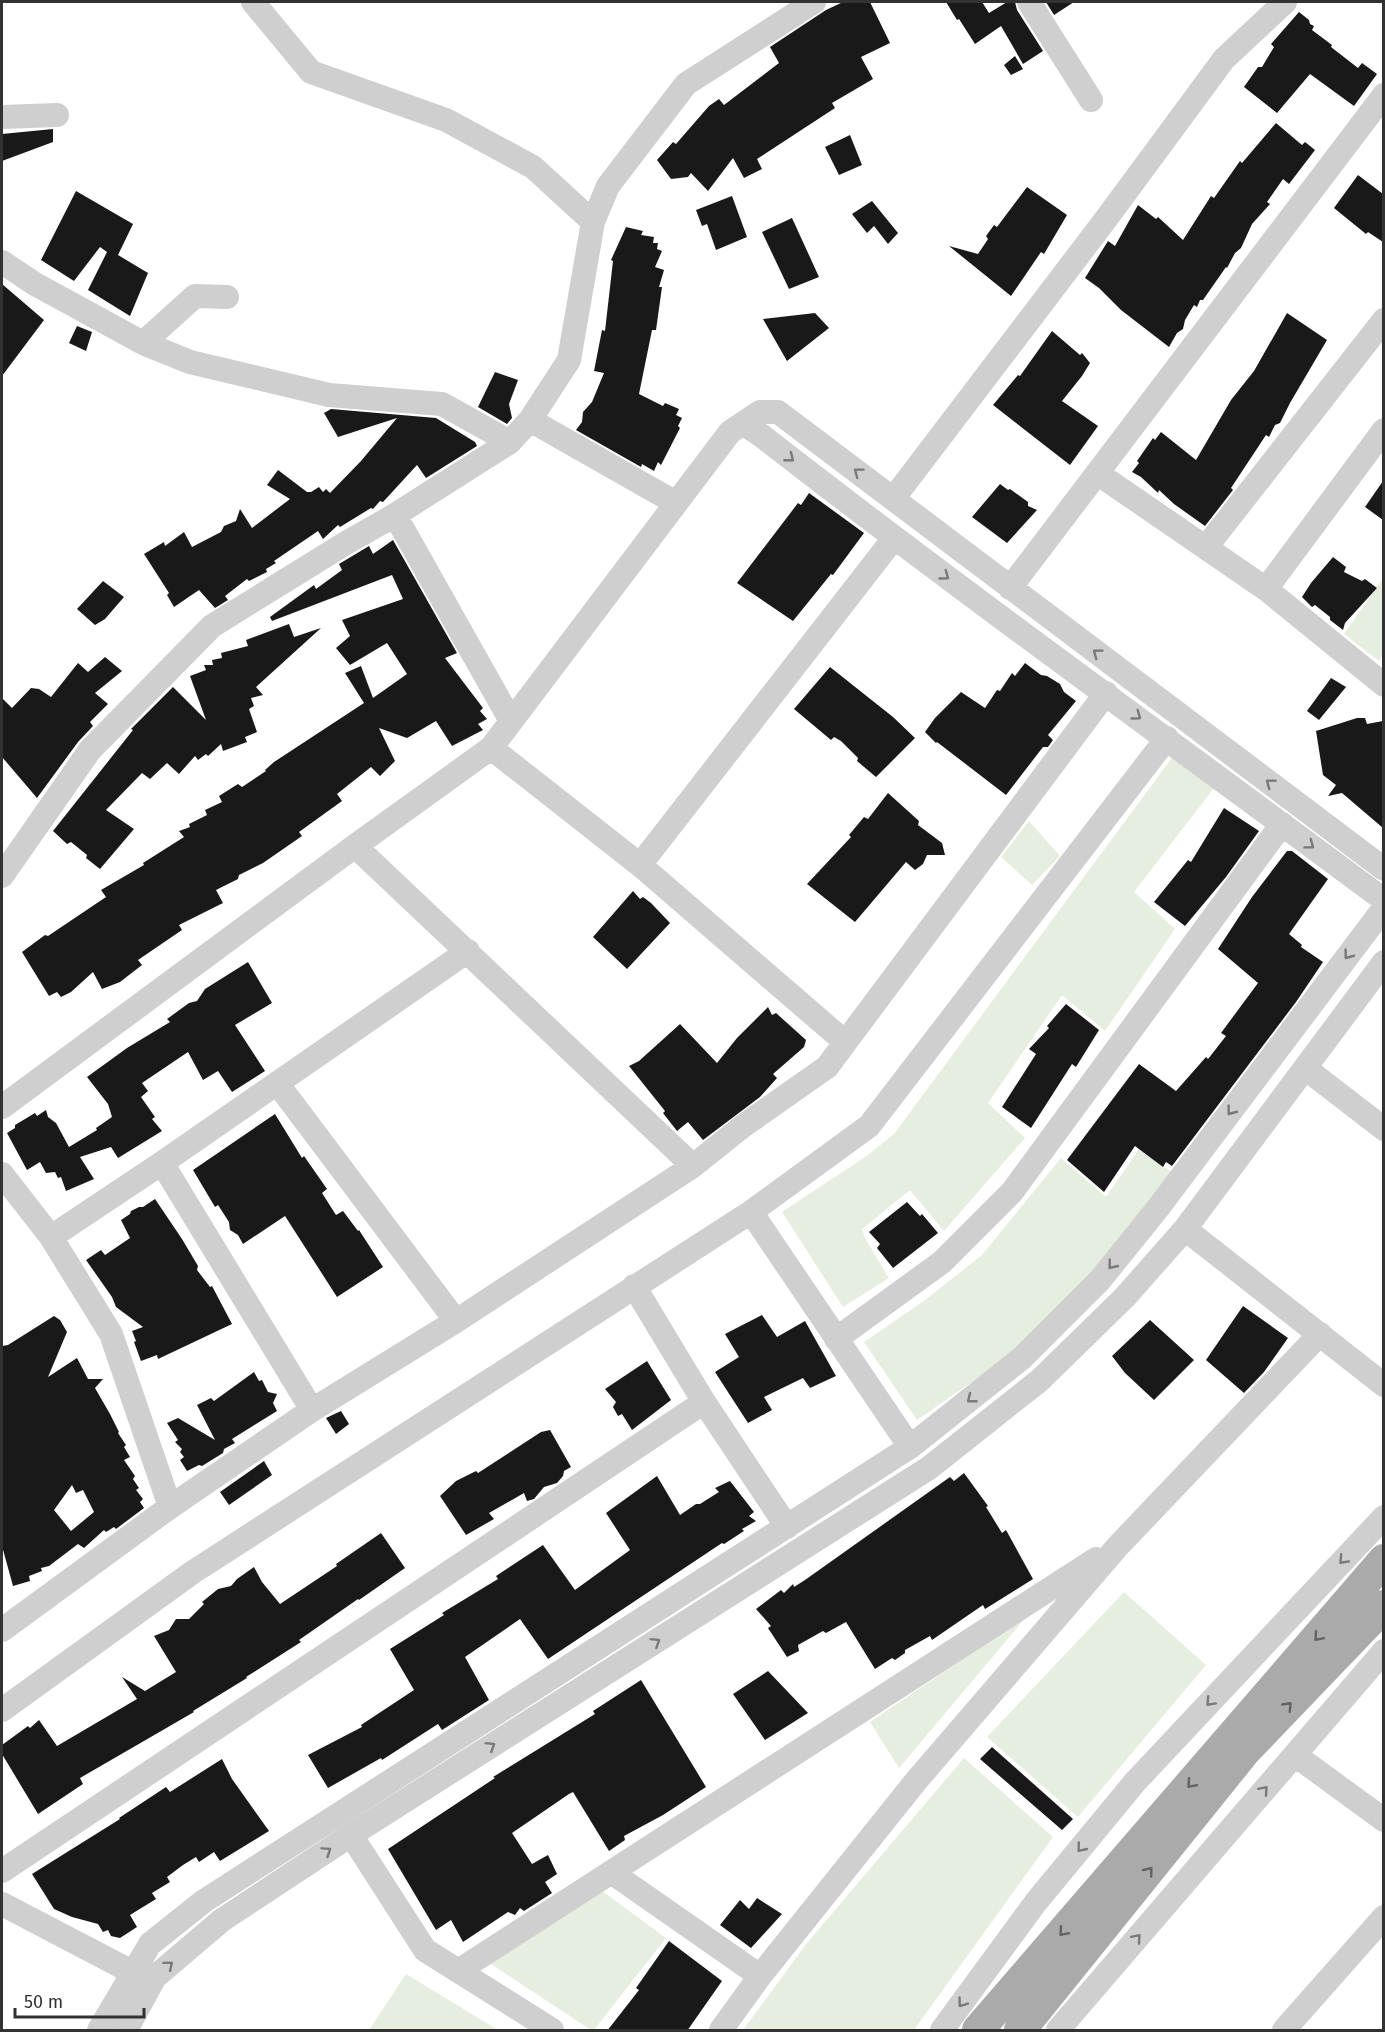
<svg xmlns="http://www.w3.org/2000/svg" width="1385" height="2032" font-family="'Fira Sans',sans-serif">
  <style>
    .green { fill: #e6efdf }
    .building { fill: #191919; fill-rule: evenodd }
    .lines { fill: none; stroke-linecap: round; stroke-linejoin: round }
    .minor { stroke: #cfcfcf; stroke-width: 24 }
    .major { stroke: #aaa; stroke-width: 32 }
    .oneway { stroke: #797979 }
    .oneway2 { stroke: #626262 }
  </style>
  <rect width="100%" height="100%" fill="#fff"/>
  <!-- green -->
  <path class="green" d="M1383,578V655L1379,661L1344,634Z
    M1174,755L1217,784L1134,892L1175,929L1105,1031L1062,995L988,1103L1025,1138L944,1231L910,1190L862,1229L865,1238L889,1278L843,1307L782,1212L868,1155L894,1134Z
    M1029,821L1060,856L1032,885L1001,857Z
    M1139,1149L1175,1174L1067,1303L995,1366L917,1420L864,1342L924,1301L982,1255L1061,1158L1106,1197Z
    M1124,1592L1206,1665L1078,1817L987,1737Z
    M1027,1616L899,1768L870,1722Z
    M964,1758L1053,1837L914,2030H743L807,1943Z
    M602,1891L666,1938L594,2030H591L491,1964Z
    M406,1974L498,2030H369Z"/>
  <!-- building -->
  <path class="building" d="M843,2H870L890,43L861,57L873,79L832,103L835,108L757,159L762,169L744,178L733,158L708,191L691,173L688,177L671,179L657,160L673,142L676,144L709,106L719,99L724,105L779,63L770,47L826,10Z
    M946,2H982L989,13L1007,2H1015L1017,10L1043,51L1023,64L1001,26L975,44L959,19L957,20Z
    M1046,2H1074L1054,15Z
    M1299,12L1309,20L1310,24L1314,26L1312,30L1332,45L1331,47L1358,68L1362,63L1377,74L1354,106L1310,74L1277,113L1244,87L1258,67H1262L1274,47L1271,44Z
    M1015,56L1023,69L1011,75L1004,65Z
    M1276,123L1302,145L1305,142L1315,150L1289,184L1283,179L1267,202L1270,204L1252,224L1241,248L1235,253L1227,268L1226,267L1203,300H1200L1197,307L1194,305L1185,320L1183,329L1177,333L1169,347L1121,310L1099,288L1085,278L1108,241L1115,246L1138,205L1156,219L1158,217L1183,240L1211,196L1214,198L1240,161L1242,163Z
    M53,129V142L2,161V134Z
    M850,135L862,165L839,175L825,147Z
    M1358,175L1383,194V242L1368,232L1366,234L1334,208Z
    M1027,187L1067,215L1044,254L1041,252L1011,296L949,246L978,254L988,239L986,236L994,225L997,227Z
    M76,191L133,224L118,255L148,273L130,316L88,290L107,252L100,247L74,281L41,260Z
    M732,196L747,237L716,250L707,224L702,226L696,210Z
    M872,201L898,233L888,244L874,226L867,233L852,214Z
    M792,218L819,277L789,289L762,232Z
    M626,227L643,231L641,235L654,237L653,243H658L657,249L662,251L655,267L664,270L659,287H662L656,330H652L639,394L663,406L665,403L679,409L676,415L682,418L678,426L680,428L661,465L658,462L654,471L642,464L641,467L576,430L582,422L583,412L592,402L604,373L594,371L602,330L605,331L613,261L611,260Z
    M2,284L44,320L2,376Z
    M815,313L829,328L787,361L763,319Z
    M1287,313L1327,340L1290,403L1280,423L1275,425L1269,437L1266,435L1231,488L1233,490L1205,526L1174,504L1159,490L1158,493L1141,477L1132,472L1139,463L1137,461L1153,438L1155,440L1161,432L1196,460L1231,400L1254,371Z
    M77,326L92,332L86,351L69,343Z
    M1052,331L1080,355L1082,353L1090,363L1082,376L1062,401L1098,426L1070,465L993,405L1018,375L1020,376Z
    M495,372L518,380L509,404L512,418L507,424L478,407Z
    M331,409L436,418L475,442L477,446L426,478L417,465L383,502L380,501L373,509L371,508L340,527L338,525L323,539L318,531L274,561L276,563L266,569L267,572L249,581L247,579L225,596L228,600L215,608L199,590L174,607L167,595L169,593L144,554L164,542L165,546L184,532L192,547L221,532L224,526L236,521L240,509L252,528L290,499L267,485L278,470L307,492H311L319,487L323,492L326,489L330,493L361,461L397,418L338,437L324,413Z
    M1383,481V520L1365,507Z
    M1000,484L1008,490L1010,489L1028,502V506L1037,510L1007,543L972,517Z
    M809,493L864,533L833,575L831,574L793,621L737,583L798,503L801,505Z
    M393,540L457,653L445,658L483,708L480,711L487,719L478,724L483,730L452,746L436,721L407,738L379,728L395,761L380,776L371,767L337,794L342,801L299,832L302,836L263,863L239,875L238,879L216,890L223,903L179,925L182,930L138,960L142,965L120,982L102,989L93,972L71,992L61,997L57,992L49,996L22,952L45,935L48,936L106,897L101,890L144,865L143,863L184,837L179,831L190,827L189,824L207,815L205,810L222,802L219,796L238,784L242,787L266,771L265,770L274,762L364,703L345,673L361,666L373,698L407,674L387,643L350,665L336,648L350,636L342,620L403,599L392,575L272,621L270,617L314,585L316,589L342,570L339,564L369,546L373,554Z
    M1333,557L1346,567L1344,572L1362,581L1365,579L1377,588L1345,623L1343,630L1330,620V617L1315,605L1312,607L1302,597L1311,583Z
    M103,581L124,597L105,619L95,625L77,609Z
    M289,624L294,637L321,628L256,687L263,695L251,698L254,706L249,709L257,732L245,737L247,742L223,751L221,744L208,756L206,754L198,760L195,756L179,774L167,763L150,779L142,773L106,810L134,829L100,869L86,858L87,855L71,842L67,844L53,831L133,730L131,729L173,687L206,720L190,676L206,670L204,665H213L212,660L222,658L221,653L248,646L246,640Z
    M105,657L122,671L95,693L108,704L90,722L93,726L78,742L37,798L2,757V698L12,708L31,688L39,689L51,697L78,663L88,672Z
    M1025,663L1041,675L1047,676L1060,684L1064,692L1076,701L1048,735L1053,740L1048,747H1043L1006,795L937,742L936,743L925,732L935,718L961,692L985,708L997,690L1000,691L1012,673L1015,676Z
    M830,667L893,717L915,738L876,777L857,761L858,758L841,741L834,737L831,740L794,709Z
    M1331,678L1346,687L1319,720L1307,711Z
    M1357,718H1365L1367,724L1383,721V828L1342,793L1328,796L1336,785L1323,775L1316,731Z
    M888,793L919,821L918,825L942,843L945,855H927L923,864L915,870L906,862L855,922L807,884L851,837L849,835L864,817L868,819Z
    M1224,808L1259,831L1226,877L1185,926L1154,902L1188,860L1191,862Z
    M1287,851H1292L1328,879L1289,934L1302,945L1301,947L1323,962L1296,1002L1172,1166L1166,1162L1163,1167L1135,1146L1104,1192L1067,1160L1139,1064L1176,1091L1206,1057L1208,1059L1226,1036L1221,1033L1258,983L1218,949L1252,897Z
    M633,891L640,899L643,897L651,903L670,923L627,969L593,937Z
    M248,962L272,1003L235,1025L265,1071L232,1092L218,1071L203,1080L188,1052L142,1083L148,1091L141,1097L155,1117L152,1119L162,1131L118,1158L111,1147L80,1157L94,1179L66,1191L61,1177L58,1178L55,1172L46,1173L40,1162L27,1170L7,1133L15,1128V1125L35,1113L37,1116L46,1110L48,1117L56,1123L69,1147L97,1130L96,1128L112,1117L108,1104L87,1077L127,1048L170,1022L167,1019L189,1003L197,1001L205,989Z
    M1066,1004L1099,1030L1076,1067L1072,1064L1031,1128L1002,1107L1036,1054L1029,1049L1049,1028L1047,1026Z
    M768,1007L772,1015L776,1013L806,1040L804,1047L773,1074L777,1078L760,1097L703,1140L688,1122L677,1131L663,1113L665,1111L629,1066L639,1061L680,1024L717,1063L737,1038Z
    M275,1114L302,1158L304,1156L327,1189L322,1193L336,1215L343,1211L358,1231L359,1230L383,1267L337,1297L285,1216L243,1244L238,1235L230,1230L229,1222L218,1205L215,1207L193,1170Z
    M155,1199L182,1239L198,1266L197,1270L210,1287L212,1286L232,1324L158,1359L157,1355L141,1361L134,1342L136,1341L132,1331L143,1327L116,1307L112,1297L86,1260L101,1250L105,1255L130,1238L121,1220L130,1214L131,1211L139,1207H143Z
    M907,1202L920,1216L922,1214L938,1233L893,1268L877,1248L880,1244L869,1232Z
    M1243,1306L1288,1338L1264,1372L1244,1393L1206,1360Z
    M762,1315L777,1337L805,1321L836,1376L810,1388L803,1378L764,1397L772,1410L748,1423L715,1372L739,1357L725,1334Z
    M54,1316L60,1320L67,1332L48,1377L77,1358L88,1379H103L95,1388L110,1414L119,1432L118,1433L126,1445L124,1447L130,1457L124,1460L135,1476L133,1479L139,1488L136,1490L143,1499L140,1502L144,1508L116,1529L114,1527L106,1532L104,1530L84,1548L78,1544L49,1566L41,1568L42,1571L29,1576L30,1581L13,1586L2,1546V1346L8,1345ZM72,1485L76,1493L83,1490L94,1512L71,1531L54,1510Z
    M1150,1320L1194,1360L1154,1400L1125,1373L1112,1356Z
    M647,1361L671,1400L632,1430L622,1414L618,1416L613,1407L616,1402L605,1389Z
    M254,1372L259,1381L262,1380L268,1392L277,1394L273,1403L277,1411L232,1439L235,1443L224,1449L223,1453L202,1466L199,1465L187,1471L180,1460L184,1457L180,1452L182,1449L175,1442L178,1440L167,1423L178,1418L215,1440L197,1405L211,1398L214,1401Z
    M341,1411L349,1424L336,1434L326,1418Z
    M550,1430L571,1467L564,1471L563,1476L557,1483L544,1487L534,1499L527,1501L524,1493L489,1513L494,1519L466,1535L440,1496L456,1481L476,1471L478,1473L541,1432Z
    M264,1461L272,1475L229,1505L220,1492Z
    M964,1473L988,1506L986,1507L1002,1533L1006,1530L1033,1579L985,1609L983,1605L932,1640L930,1636L905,1650V1653L895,1660L892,1658L875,1669L846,1622L826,1633L823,1631L798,1645L799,1651L787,1657L768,1628L771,1626L756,1609L781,1590L784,1593L793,1584L794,1587L805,1580L950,1477L954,1481Z
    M657,1476L680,1515L696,1504H700L719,1492L715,1488L730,1481L754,1512L749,1516L756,1521L742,1529L744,1531L724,1544L722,1543L548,1659L520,1619L465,1657L489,1700L442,1730L438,1724L382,1760L381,1758L328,1788L308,1755L362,1727L361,1725L414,1690L390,1649L444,1615L442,1613L498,1579L496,1576L543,1545L575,1590L630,1550L606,1513Z
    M381,1533L405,1568L359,1600L358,1599L299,1640L301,1642L246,1677L247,1678L193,1711L194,1712L80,1778L83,1784L38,1814L2,1754V1745L28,1726L30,1728L39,1720L57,1746L137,1699L122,1677L145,1691L176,1672L154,1636L169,1630L176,1619H189L204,1604L202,1602L218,1589L231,1586L237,1579L254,1567L262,1582L280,1604L337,1566L336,1564Z
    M768,1671L808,1713L765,1740L733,1694Z
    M641,1680L706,1787L663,1815L624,1836L625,1840L609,1851L573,1792L569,1794L512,1833L532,1864L548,1855L557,1874L545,1882L552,1893L524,1911L520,1908L515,1915L508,1912L463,1942L451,1920L436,1930L388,1849L495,1778L493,1777L595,1714L593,1711Z
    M992,1747L1073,1819L1062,1830L980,1759Z
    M222,1759L232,1779L269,1831L220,1861L214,1852L199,1862L196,1857L183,1865L167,1877L170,1882L152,1893L156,1899L130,1915L137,1927L120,1938L111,1936L108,1930L103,1932L98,1924L72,1917L54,1909L32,1874L120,1819L119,1818L166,1787L170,1792Z
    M757,1898L782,1914L751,1948L720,1925L740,1900L749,1909Z
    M669,1941L722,1981L687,2031H607L639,1990L636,1988Z"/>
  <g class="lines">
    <!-- minor -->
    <path class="minor" d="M253,2L311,72L446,120L533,167L593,222
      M1029,2L1091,100
      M2,117L57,115
      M2,262L35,284L143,343L190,362L329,395L442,404L510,442
      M143,343L195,296L227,297
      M530,420L676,503
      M743,423L762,436C966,595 1176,745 1384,900
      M1097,473L1266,589L1384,685
      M893,499L1106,219L1224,59L1285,2
      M395,515L511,721
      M1207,546L1384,320
      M1010,588L1384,95
      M1266,589L1384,430
      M491,748L640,865L845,1042
      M355,846L693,1166
      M640,865L894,538
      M2,876L90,750L212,626L346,543L395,515L510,442L530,420L569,360L593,222L608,186L686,84L814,2
      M1305,1068L1384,1129
      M277,1083L456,1321
      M2,1107L355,846L491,748L730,432L760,412H778L1384,869
      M162,1163L312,1410
      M2,1174L51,1237L111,1334L170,1507
      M751,1212L910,1447
      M1185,1229L1384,1385
      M51,1237L162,1163L468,951
      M634,1286L704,1402L787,1527
      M836,1339L942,1262L1012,1192L1282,824
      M2,1630L170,1507L312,1410L456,1321L693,1166L743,1126L827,1067L1106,693
      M2,1710L193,1572L751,1212L869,1126L1167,738
      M1295,1755L1384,1820
      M351,1835L425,1950L552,2030
      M2,1871L704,1402
      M611,1872L760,1976
      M2,1904L132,1972
      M458,1971L1096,1559
      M99,2030L150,1944L204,1901L910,1447L1022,1358L1100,1280L1158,1208L1384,908
      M126,2030L155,1977L222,1920L351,1835L929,1468L1040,1380L1125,1297L1185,1229L1384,962
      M721,2030L760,1976L916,1781L1118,1546L1320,1334
      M942,2030L1036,1902L1135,1782L1384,1517
      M1058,2030L1384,1651
      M1284,2030L1384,1917"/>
    <!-- major -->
    <path class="major" d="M978,2030L1384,1560
      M1020,2030L1245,1751L1384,1606"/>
  </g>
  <!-- one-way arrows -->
  <defs><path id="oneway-chevron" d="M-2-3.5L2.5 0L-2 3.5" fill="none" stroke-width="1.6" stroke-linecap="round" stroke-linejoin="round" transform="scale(1.5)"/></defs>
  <g class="oneway">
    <use href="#oneway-chevron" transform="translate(790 458) rotate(38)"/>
    <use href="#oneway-chevron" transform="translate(858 472) rotate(-143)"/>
    <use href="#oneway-chevron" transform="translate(945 576) rotate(36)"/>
    <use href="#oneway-chevron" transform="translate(1097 653) rotate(-143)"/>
    <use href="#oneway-chevron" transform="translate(1137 716) rotate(36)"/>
    <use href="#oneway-chevron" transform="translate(1270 783) rotate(-143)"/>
    <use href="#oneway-chevron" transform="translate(1310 845) rotate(37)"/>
    <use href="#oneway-chevron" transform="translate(1348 955) rotate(127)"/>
    <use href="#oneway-chevron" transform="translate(1231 1111) rotate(127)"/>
    <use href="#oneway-chevron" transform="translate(1112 1265) rotate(129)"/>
    <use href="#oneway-chevron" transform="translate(971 1399) rotate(142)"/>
    <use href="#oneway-chevron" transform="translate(1343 1560) rotate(133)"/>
    <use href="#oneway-chevron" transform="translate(656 1642) rotate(-32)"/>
    <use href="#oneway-chevron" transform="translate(1210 1702) rotate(133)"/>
    <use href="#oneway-chevron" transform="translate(491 1746) rotate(-32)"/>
    <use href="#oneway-chevron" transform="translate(1264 1790) rotate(-49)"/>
    <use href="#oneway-chevron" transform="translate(1081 1848) rotate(129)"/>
    <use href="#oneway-chevron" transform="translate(327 1851) rotate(-34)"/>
    <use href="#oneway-chevron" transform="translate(1137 1938) rotate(-49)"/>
    <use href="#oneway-chevron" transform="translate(169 1965) rotate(-40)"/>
    <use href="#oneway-chevron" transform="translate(962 2003) rotate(126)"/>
  </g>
  <g class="oneway2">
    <use href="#oneway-chevron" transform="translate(1318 1637) rotate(131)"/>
    <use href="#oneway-chevron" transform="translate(1288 1706) rotate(-46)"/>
    <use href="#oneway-chevron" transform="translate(1191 1784) rotate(131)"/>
    <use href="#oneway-chevron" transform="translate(1149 1871) rotate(-51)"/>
    <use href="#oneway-chevron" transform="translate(1063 1932) rotate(131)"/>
  </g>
  <!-- border -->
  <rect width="1385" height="2032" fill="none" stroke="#323232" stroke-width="6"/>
  <!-- scale -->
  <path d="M15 2008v9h129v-9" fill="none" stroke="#323232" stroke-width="3"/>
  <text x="24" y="2008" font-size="18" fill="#323232" stroke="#ffffff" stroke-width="4.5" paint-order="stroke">50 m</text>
</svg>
